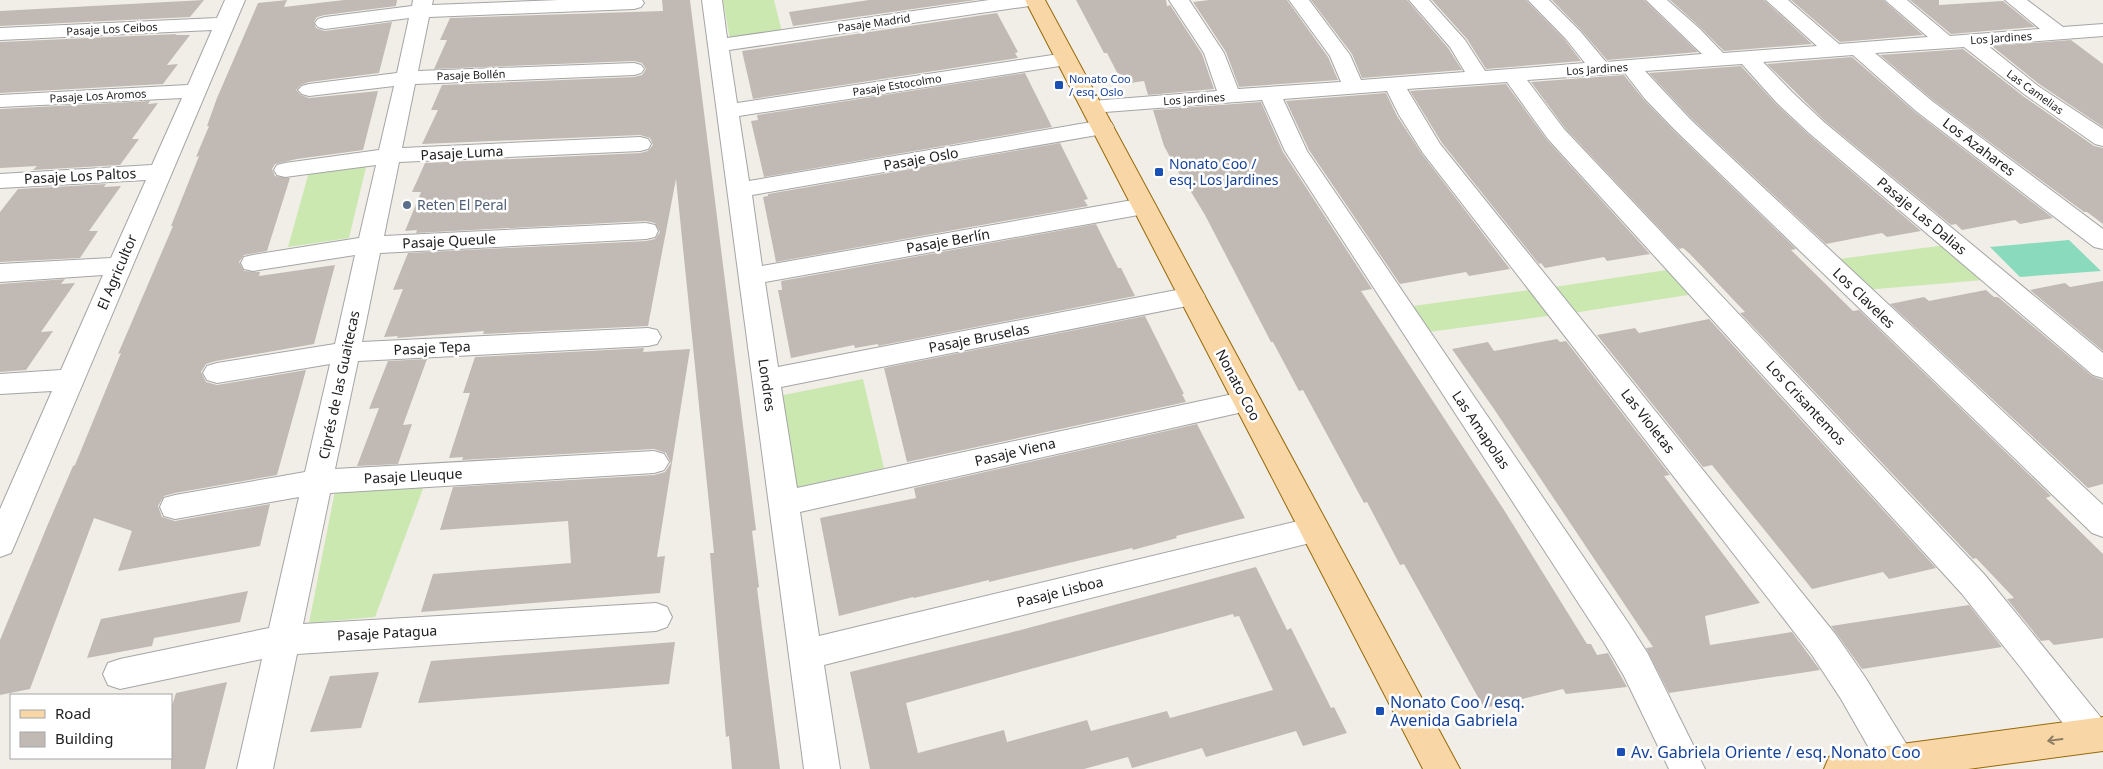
<svg xmlns="http://www.w3.org/2000/svg" width="2103" height="769" font-family="'Noto Sans',sans-serif">
  <style>
    .grass { fill: #cbe8b1 }
    .pitch { fill: #8adbbd }
    .building { fill: #c1bab4; fill-rule: evenodd }
    .lines { fill: none; stroke-linecap: round; stroke-linejoin: round }
    .minor-casing { stroke: #a5a5a5; stroke-width: 2 }
    .major-casing { stroke: #976907; stroke-width: 2 }
    .minor { fill: #fff; fill-rule: evenodd }
    .major { fill: #f8d6a6; fill-rule: evenodd }
    .oneway { stroke: #8c7c64 }
    .transit-dot { fill: #1a4fb4; stroke: #fff; stroke-width: 2 }
    .service-dot { fill: #5c6f8a; stroke: #fff; stroke-width: 2 }
    .labels { text-anchor: middle; stroke-width: 5; stroke-linejoin: round; paint-order: stroke }
    .far-street-label { font-size: 11px; fill: #212121; stroke: #fff }
    .far-transit-label { font-size: 11px; fill: #164399; stroke: #fff; text-anchor: start }
    .street-label { font-size: 14px; fill: #212121; stroke: #fff }
    .transit-label { font-size: 14px; fill: #164399; stroke: #fff; text-anchor: start }
    .service-label { font-size: 14px; fill: #4e5e75; stroke: #fff; text-anchor: start }
    .near-transit-label { font-size: 16px; fill: #164399; stroke: #fff; text-anchor: start }
  </style>
  <rect width="100%" height="100%" fill="#f1eee8"/>
  <!-- grass -->
  <path class="grass" d="M723,0H774L782,32L730,40Z
    M367,163L349,238L288,247L309,172Z
    M1946,245L1984,280L1865,290L1831,260Z
    M1673,269L1694,294L1573,313L1554,287Z
    M1537,289L1555,315L1428,332L1413,306Z
    M863,379L884,468L794,488L779,396Z
    M424,486L375,617L309,623L335,491Z"/>
  <!-- pitch -->
  <path class="pitch" d="M2069,240L2101,271L2020,277L1990,247Z"/>
  <!-- building -->
  <path class="building" d="M204,0L190,17L0,26V11Z
    M287,0L284,7L344,0H397L396,6L325,15L317,17L314,22L316,28L325,31L392,22L379,73L309,82L301,85L296,90L301,95L309,98L378,91L363,150L297,159L275,164L272,169L275,176L290,178L267,251L244,255L239,262L244,271L260,272L259,276L335,265L314,344L216,361L206,364L201,372L206,382L217,385L306,370L277,475L175,493L164,496L158,506L162,517L175,521L270,504L260,546L118,571L132,531L94,518L30,689L0,695V640L48,524L73,466L75,465L121,353L118,354L173,226H171L199,156L196,157L209,126H207L217,98L258,3Z
    M662,0H690L756,530L752,531L759,587L757,588L780,769H732L729,736L726,737L710,553H714L676,179L648,326L483,334L484,331L397,338L398,336L384,337L403,289L393,290L408,253L646,241L655,239L660,232L655,223L646,221L416,233L417,230L405,231L421,192H412L425,163L640,153L648,151L653,145L650,138L640,135L422,144L438,110H431L442,85L634,77L642,75L646,69L642,63L634,61L434,69L447,40H440L450,18L663,11Z
    M869,0H976L793,26L789,12Z
    M1076,0H1166L1167,6L1170,5L1202,54L1214,89L1148,95L1144,81L1123,84L1107,53H1104Z
    M1209,0H1287L1328,57L1338,80L1239,87L1226,52L1193,2Z
    M1311,0H1407L1448,48L1462,70L1362,78L1352,54Z
    M1432,0H1526L1565,40L1581,61L1486,69L1467,39Z
    M1552,0H1644L1698,52L1607,60L1581,30Z
    M1670,0H1764L1812,44L1724,51L1700,27Z
    M1791,0H1883L1923,35L1840,42Z
    M1910,0H1939V5L2003,1L2035,27L1951,34Z
    M997,13L1018,52L1015,53L1018,58L753,99L742,51Z
    M177,34L175,35H190L167,65L178,64L163,84L0,93V42Z
    M2071,40L2103,64V127L2039,84L1992,46Z
    M1963,49L2023,96L2094,146L2103,148V224L2087,212H2084L1933,100L1880,55Z
    M1852,57L1915,112L2053,218L2020,224L2015,220L1962,230L1956,224L1951,225L1826,122L1767,64Z
    M1741,66L1775,103L1808,134L1921,231L1887,237L1882,233L1826,244L1692,119L1649,73Z
    M1025,73L1052,127L764,177L751,121L758,120L757,115Z
    M1624,75L1644,100L1674,131L1796,249L1791,250L1853,311L1859,310L2051,496L2046,498L2103,554V638L2054,645L2049,640L2041,641L2007,599L2014,598L1976,558L1973,559L1740,313L1745,312L1690,254L1683,248L1679,249L1565,128L1531,82Z
    M1506,84L1547,140L1650,254L1607,261L1604,257L1545,268L1541,263L1539,264L1442,143L1410,91Z
    M1386,93L1397,116L1422,154L1510,269L1469,276L1466,272L1400,284L1309,150L1286,101Z
    M150,101L148,104L158,103L132,139H139L120,165L33,170L37,166L0,168V109Z
    M1261,102L1283,152L1372,289L1361,291L1504,510L1587,644H1591L1597,655L1608,653L1627,687L1566,694L1563,689L1484,708L1404,564L1400,565L1367,502L1364,503L1303,390L1299,391L1273,342H1271L1205,215L1182,177H1181L1164,146L1153,110Z
    M1060,143L1088,199L1084,200L1088,206L776,262L763,197L768,196V194Z
    M106,184L104,187L121,186L89,231H98L80,258L0,262V212L18,189Z
    M1096,224L1118,268H1121L1135,296L878,346V344L855,348L854,345L791,358L778,290H782L781,281Z
    M65,279L61,284L75,283L41,332L53,331L26,370L0,372V284Z
    M2103,281V351L2030,290L2065,283L2070,287Z
    M1986,290L1994,297H1998L2092,376L2103,380V484L2088,488L1890,304L1924,297L1929,301Z
    M1145,316L1184,394H1182L1186,402L907,462L884,368Z
    M1709,319L1936,568L1889,579L1883,572L1812,589L1712,465L1703,467L1597,335L1635,328L1639,333Z
    M1557,339L1560,342L1566,341L1670,475L1664,476L1760,603L1705,616L1710,645L1792,632L1820,670L1669,693L1646,648L1653,647L1494,409L1452,349L1488,342L1494,351Z
    M644,348L643,352L690,349L657,557L665,556L660,593L421,612L433,574L571,563L568,521L440,530L453,487L654,475L665,472L671,463L666,453L654,449L462,460L463,457L449,458L470,393H463L475,357Z
    M427,359L403,425L412,424L398,464L357,466L379,408L369,409L388,361Z
    M1197,424L1245,518L1176,536L1177,538L1133,550L1132,548L989,582V580L914,598L913,597L839,616L820,518L916,498L914,488Z
    M1256,567L1287,630L1291,628L1331,708L1334,707L1347,733L1303,746L1296,731L1206,757L1202,748L1132,768L1128,757L1084,769H870L850,672L1009,633ZM1233,614L1234,617L1239,616L1273,690L1170,718L1167,711L1091,731L1087,720L1007,742L1004,730L918,753L906,703Z
    M248,591L240,622L154,638L152,646L87,658L101,619Z
    M1969,605L2002,647L1862,669L1831,626Z
    M675,642L669,684L418,703L431,661Z
    M379,672L361,728L310,732L330,676Z
    M227,682L205,769H171V709L176,693Z"/>
  <g class="lines">
    <!-- minor casing -->
    <g class="minor-casing">
      <path id="minor" d="M225,0H245L15,544L11,553L0,557V509L52,391L0,394V374L61,370L103,275L0,282V264L111,258L146,180L0,188V174L152,165L182,98L0,107V95L188,85L212,30L0,40V28L217,18Z
        M413,0H433L432,5L559,0H642L644,3L641,7L634,9L429,17L418,71L634,63L641,65L644,69L641,73L634,75L415,84L402,148L640,137L648,139L651,144L648,149L640,151L399,162L384,236L646,223L655,225L658,231L655,237L646,239L380,253L362,342L648,328L657,330L661,337L657,344L648,346L358,361L335,469L654,451L664,454L669,462L664,470L654,473L330,493L303,624L656,603L667,607L672,617L667,627L656,631L297,654L273,769H237L262,659L120,689L108,685L103,674L108,663L120,659L269,628L299,497L175,519L164,516L160,507L164,498L175,495L305,472L330,364L217,383L207,380L203,373L207,366L217,363L335,344L355,255L253,271L244,269L241,263L244,257L253,255L359,238L376,165L285,177L277,175L274,170L277,165L285,163L379,150L394,86L309,96L302,94L298,90L302,86L309,84L397,73L409,18L325,29L318,27L315,23L318,19L325,17L412,6Z
        M702,0H722L727,38L989,0H1039L1036,4L1029,6L729,50L737,103L1066,53L1073,55L1076,59L1073,63L1066,65L739,116L749,181L1103,120L1111,122L1114,127L1111,132L1103,134L752,195L762,266L1144,198L1152,201L1156,206L1152,211L1144,214L765,282L778,367L1192,287L1201,290L1205,296L1201,302L1192,305L781,387L797,488L1247,391L1257,394L1261,401L1257,408L1247,411L800,512L819,636L1315,517L1326,521L1330,530L1326,539L824,665L840,769H804Z
        M1169,0H1189L1224,53L1238,89L1341,82L1330,56L1289,0H1309L1350,55L1361,80L1465,72L1450,47L1409,0H1429L1465,40L1485,71L1585,63L1566,39L1528,0H1549L1580,31L1606,62L1702,54L1646,0H1667L1699,28L1723,53L1817,46L1766,0H1788L1839,44L1928,37L1885,0H1907L1950,36L2040,29L2005,0H2027L2063,27L2103,24V36L1987,45L2038,86L2103,129V146L2095,144L2024,94L1964,47L1875,53L1932,101L2103,229V249L2094,247L1916,111L1853,55L1763,62L1792,92L1825,123L2103,353V378L2093,375L1809,133L1776,102L1742,64L1645,71L1691,120L2103,505V537L2092,533L1675,130L1645,99L1625,73L1527,80L1564,129L1984,574L2103,720V748L2093,752L2081,747L2021,668L1962,594L1548,139L1507,82L1407,89L1440,144L1836,635L1865,677L1910,750L1915,762L1912,769H1881L1841,699L1812,655L1423,153L1399,115L1387,91L1283,99L1307,151L1629,624L1648,654L1705,769H1669L1624,676L1605,644L1285,151L1262,100L1092,113L1084,112L1081,107L1084,102L1092,101L1217,91L1204,53Z"/>
    </g>
    <!-- major casing -->
    <g class="major-casing">
      <path id="major" d="M1025,0H1045L1460,769H1423Z
        M2103,717V751L1968,769H1824L1829,757L1842,752Z"/>
    </g>
    <!-- minor -->
    <use href="#minor" class="minor"/>
    <!-- major -->
    <use href="#major" class="major"/>
  </g>
  <!-- one-way arrows -->
  <defs><path id="oneway-shaft" d="M-6 0H5M1.5-3L5.5 0L1.5 3" fill="none" stroke-width="1.6" stroke-linecap="round" stroke-linejoin="round" transform="scale(1.25)"/></defs>
  <use class="oneway" href="#oneway-shaft" transform="translate(2055 740) rotate(172)"/>
  <!-- markers -->
  <g class="transit-dot">
    <rect x="1054" y="80" width="10" height="10" rx="2.5"/>
    <rect x="1154" y="167" width="10" height="10" rx="2.5"/>
    <rect x="1375" y="706" width="10" height="10" rx="2.5"/>
    <rect x="1616" y="747" width="10" height="10" rx="2.5"/>
  </g>
  <circle class="service-dot" cx="407" cy="205" r="5"/>
  <g class="labels">
    <!-- far-street labels -->
    <g class="far-street-label">
      <text transform="translate(874 23) rotate(-8)" y="4">Pasaje Madrid</text>
      <text transform="translate(112 29) rotate(-3)" y="4">Pasaje Los Ceibos</text>
      <text transform="translate(2001 38) rotate(-4)" y="4">Los Jardines</text>
      <text transform="translate(1597 69) rotate(-4)" y="4">Los Jardines</text>
      <text transform="translate(471 75) rotate(-2)" y="4">Pasaje Bollén</text>
      <text transform="translate(897 85) rotate(-9)" y="4">Pasaje Estocolmo</text>
      <text transform="translate(2035 92) rotate(36)" y="4">Las Camelias</text>
      <text transform="translate(98 96) rotate(-3)" y="4">Pasaje Los Aromos</text>
      <text transform="translate(1194 99) rotate(-4)" y="4">Los Jardines</text>
    </g>
    <!-- far-transit labels -->
    <g class="far-transit-label">
      <text x="1069" y="83">Nonato Coo<tspan x="1069" dy="13">/ esq. Oslo</tspan></text>
    </g>
    <!-- street labels -->
    <g class="street-label">
      <text transform="translate(1979 147) rotate(37)" y="5">Los Azahares</text>
      <text transform="translate(462 153) rotate(-3)" y="5">Pasaje Luma</text>
      <text transform="translate(921 159) rotate(-10)" y="5">Pasaje Oslo</text>
      <text transform="translate(80 176) rotate(-3)" y="5">Pasaje Los Paltos</text>
      <text transform="translate(1922 216) rotate(40)" y="5">Pasaje Las Dalias</text>
      <text transform="translate(449 241) rotate(-3)" y="5">Pasaje Queule</text>
      <text transform="translate(948 241) rotate(-10)" y="5">Pasaje Berlín</text>
      <text transform="translate(117 272) rotate(-67)" y="5">El Agricultor</text>
      <text transform="translate(1864 298) rotate(44)" y="5">Los Claveles</text>
      <text transform="translate(979 338) rotate(-11)" y="5">Pasaje Bruselas</text>
      <text transform="translate(432 348) rotate(-3)" y="5">Pasaje Tepa</text>
      <text transform="translate(339 385) rotate(-78)" y="5">Ciprés de las Guaitecas</text>
      <text transform="translate(767 385) rotate(82)" y="5">Londres</text>
      <text transform="translate(1238 385) rotate(62)" y="5">Nonato Coo</text>
      <text transform="translate(1806 403) rotate(47)" y="5">Los Crisantemos</text>
      <text transform="translate(1648 421) rotate(52)" y="5">Las Violetas</text>
      <text transform="translate(1481 430) rotate(56)" y="5">Las Amapolas</text>
      <text transform="translate(1015 452) rotate(-13)" y="5">Pasaje Viena</text>
      <text transform="translate(413 476) rotate(-3)" y="5">Pasaje Lleuque</text>
      <text transform="translate(1060 592) rotate(-14)" y="5">Pasaje Lisboa</text>
      <text transform="translate(387 633) rotate(-3)" y="5">Pasaje Patagua</text>
    </g>
    <!-- transit labels -->
    <g class="transit-label">
      <text x="1169" y="169">Nonato Coo /<tspan x="1169" dy="16">esq. Los Jardines</tspan></text>
    </g>
    <!-- service labels -->
    <g class="service-label">
      <text x="417" y="210">Reten El Peral</text>
    </g>
    <!-- near-transit labels -->
    <g class="near-transit-label">
      <text x="1390" y="708">Nonato Coo / esq.<tspan x="1390" dy="18">Avenida Gabriela</tspan></text>
      <text x="1631" y="758">Av. Gabriela Oriente / esq. Nonato Coo</text>
    </g>
  </g>
  <!-- legend -->
  <rect x="10" y="694" width="162" height="65" fill="#ffffff" stroke="#a6a6a6"/>
  <rect x="20" y="710" width="25" height="8" fill="#f8d6a6" stroke="#a6a6a6"/>
  <text x="55" y="719" font-size="15" fill="#212121">Road</text>
  <rect x="20" y="732" width="25" height="15" fill="#c1bab4" stroke="#a6a6a6"/>
  <text x="55" y="744" font-size="15" fill="#212121">Building</text>
</svg>
